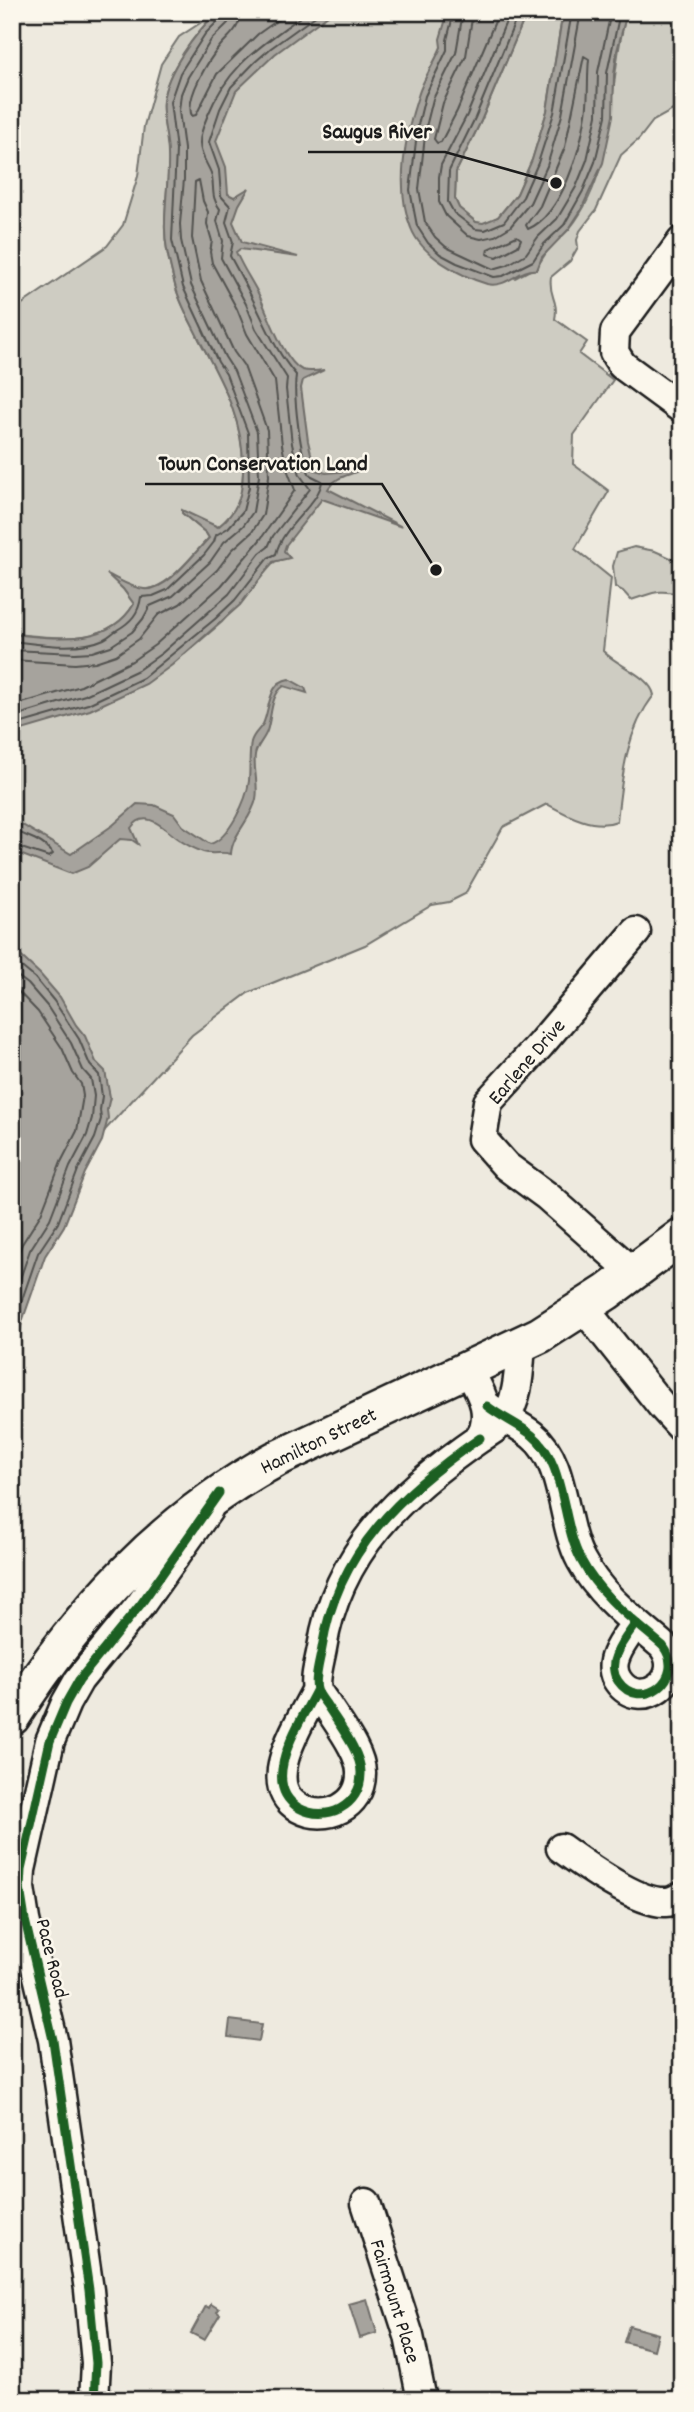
<svg xmlns="http://www.w3.org/2000/svg" width="694" height="2412" font-family="Dekko,sans-serif">
  <style>
    .green { fill: #ceccc2; stroke: #75746f; stroke-width: 2 }
    .water { fill: #a6a39d; stroke: #6f6d69; stroke-width: 2 }
    .lines { fill: none; stroke-linecap: round; stroke-linejoin: round }
    .shore { stroke: #535250; stroke-width: 2 }
    .minor-casing { stroke: #1c1c1c; stroke-width: 33 }
    .major-casing { stroke: #1c1c1c; stroke-width: 40 }
    .minor { stroke: #fbf7ec; stroke-width: 28 }
    .major { stroke: #fbf7ec; stroke-width: 35 }
    .cycleway-casing { stroke: #fbf7ec; stroke-width: 13 }
    .cycleway { stroke: #1b5e20; stroke-width: 9 }
    .labels { text-anchor: middle; stroke-width: 5; stroke-linejoin: round; paint-order: stroke }
    .street-label { font-size: 21px; fill: #1c1c1c; stroke: #fbf7ec }
    .leader { fill: none; stroke: #1c1c1c; stroke-width: 2.5 }
    .callout-dot { fill: #1c1c1c; stroke: #fbf7ec; stroke-width: 2.5 }
    .callout-label { font-size: 23px; text-anchor: middle; font-weight: bold; fill: #1c1c1c; stroke: #fbf7ec; stroke-width: 5; stroke-linejoin: round; paint-order: stroke }
  </style>
  <rect width="100%" height="100%" fill="#eeeadf"/>
  <filter id="ink" filterUnits="userSpaceOnUse"><feTurbulence type="fractalNoise" baseFrequency=".0143" numOctaves="2"/><feDisplacementMap in="SourceGraphic" scale="14" xChannelSelector="R" yChannelSelector="G"/><feConvolveMatrix kernelMatrix="1 2 1 2 8 2 1 2 1" color-interpolation-filters="sRGB"/></filter>
  <g filter="url(#ink)">
    <!-- green -->
    <path class="green" d="M217,12C196,33 167,70 163,101C161,119 168,137 169,154C169,177 165,200 165,223C164,244 170,265 175,285C180,304 191,322 199,339C222,383 245,421 243,472C242,499 239,510 218,527L182,513L206,533L209,538C193,553 166,594 140,589C130,587 119,580 110,576L123,589L134,604C108,648 55,637 12,634V311L107,246L123,225L138,176L144,126L161,64L179,37Z
      M318,12H456L411,169L515,278C521,274 528,272 534,268C541,264 544,254 550,247C556,241 564,235 570,228C619,166 606,85 627,12H682V105L653,121L639,139L621,155L596,210L580,231L577,240L578,247L570,261L551,277C548,297 559,299 555,319L587,342L579,354L613,380L574,435L573,464L609,491L575,549L611,578L603,651C616,665 650,676 654,695C626,731 622,776 617,821C594,830 569,816 547,804L503,827L465,894L449,902L432,905L365,945L248,993L192,1035L95,1141L12,1006V723L185,654L222,622L284,551L286,545L226,247L215,134L228,93Z
      M527,12H566L561,24L547,111L532,160L517,194L498,217L483,224L476,222L459,208L455,199L456,172L481,121Z
      M634,547L655,551L682,563V595C658,588 654,593 631,600L623,591L615,587L613,566L617,552Z"/>
    <!-- water -->
    <path class="water" d="M217,12H332L275,54L236,91L216,141L226,167L228,194L234,197L249,188L239,205L233,222L242,242L298,257L240,249L236,252C242,267 252,281 259,295C268,313 284,362 302,370C309,372 317,371 324,370L303,380L301,388L308,441L315,470L326,473L360,470C348,476 336,476 328,489L402,527L322,499L286,545L284,551L290,558L273,562L240,605L172,665L146,684L90,710L12,733V634C55,638 109,647 134,604L123,589L107,574C118,579 131,588 144,589C167,592 194,553 209,538L206,533L182,513V510L218,527C237,512 242,497 243,473C245,422 222,382 199,339C191,322 180,304 175,285C170,265 164,244 165,223C165,200 169,177 168,154C168,137 161,119 163,101C167,70 196,33 217,12Z
      M448,12H527L481,121L456,172L455,199L459,208L476,222L483,223L498,217L517,194L532,160L547,111L561,24L566,12H627L617,51L614,75L613,116L603,163L580,212L569,229L542,257L537,270C519,268 506,289 487,284C460,276 421,255 411,228C395,189 405,135 418,96C423,79 434,64 441,47L440,39Z
      M289,679L305,688L307,693L284,686C270,695 272,716 267,731C264,740 256,746 255,755C253,770 259,785 256,799C252,819 232,834 231,854C222,851 213,855 203,852C195,849 185,844 178,839C164,829 146,807 131,828L138,844L132,840L120,839L88,867L71,874L12,851V824L24,826L71,854L113,825L137,804L154,805L174,814L183,826L210,844C229,839 247,799 249,781C250,768 249,754 251,742C253,734 259,730 263,724C270,709 268,682 289,679Z
      M12,948L40,974L60,997L76,1025L85,1036L96,1062L105,1071L110,1097L107,1110L108,1118L102,1141L85,1173L64,1226L45,1256L22,1322L12,1364Z
      M230,2020L262,2024L259,2041L228,2037Z
      M367,2299L377,2333L360,2338L349,2304Z
      M211,2304L219,2309L217,2312L220,2314L204,2340L191,2333L206,2306L209,2308Z
      M629,2326L658,2334L654,2350L624,2342Z"/>
    <g class="lines">
      <!-- shore -->
      <path class="shore" d="M241,12C240,28 231,34 221,45C209,59 184,99 192,116L196,115L217,74L258,34L289,12
        M454,12L447,40V50L425,96L418,125L410,190L417,226L428,243L440,254L457,263L494,277L503,276L533,261L544,244L564,225L583,191L595,162L606,116L607,73L620,12
        M463,12L456,53L433,99L426,127L419,189L425,222L435,237L446,247L493,269L507,265L526,254L538,237L557,219L576,187L587,160L597,115L598,72L611,12
        M473,12L466,56L443,103L434,139L437,143L441,142L457,111L499,12
        M510,12L467,115L441,165L439,177V202L446,216L468,236L481,239L495,236L510,227L530,203L547,166L562,115L581,12
        M519,12L475,118L449,171L448,202L454,213L475,229L485,230L504,222L523,197L538,163L554,113L572,12
        M584,56L589,59C587,78 589,96 586,114C581,148 562,215 528,229L526,225L540,206L565,147Z
        M517,236L521,239L518,246L497,257L487,254L488,249Z
        M12,641C40,644 78,651 104,639C109,637 112,633 117,630C131,622 139,613 141,597L153,596L167,590L204,555L214,542L216,535L228,528L243,511L249,487L248,433L226,374L218,362L183,287L172,240L176,150L170,102L180,73L205,34L220,19L222,12
        M12,650L75,653L92,652L111,646L132,632L143,619L150,606L173,596L210,562L224,542L243,526L253,512L259,476L257,432L234,371L225,357L191,285L181,240L180,224L184,179V149L179,111L181,94L188,77L211,40L228,23L231,12
        M12,660L75,664L95,662L116,655L139,639L158,615L180,604L217,570L232,550L252,532L263,515L269,476L267,430L244,366L234,352L201,281L192,238L195,182L199,180L203,201L208,212L207,224L212,241L210,252L212,263L237,309L247,334L275,381L282,445L287,469L295,490L260,540L221,586L155,645L132,661L81,686L12,706
        M12,717L85,695L138,670L162,653L229,594L260,553L268,547L273,536L310,489L300,475L292,444L286,389L287,378L256,329L246,304L221,258L223,241L217,221L220,209C210,197 215,187 211,173C207,163 200,155 200,143C200,134 204,124 207,117C229,63 263,45 307,12
        M12,726L88,704L143,678L215,619L235,600L268,558L276,554C282,526 320,503 322,481L310,475C300,456 293,396 296,375C276,352 266,326 253,300C246,285 238,271 230,256L233,242L226,222L230,206L221,196L219,170L209,142L220,109L231,87L255,62L271,48L321,12
        M12,831C26,834 46,843 53,854L49,857L12,845
        M12,959L35,978L54,1001L79,1039L90,1065L99,1075L102,1096L100,1110L101,1119L95,1138L78,1170L58,1223L38,1253L15,1320L12,1336
        M12,972L28,984L47,1006L71,1043L83,1070L91,1079L94,1096L92,1118L87,1135L70,1167L50,1219L30,1250L12,1302
        M12,985L38,1012L62,1048L73,1073L81,1084L83,1096L77,1131L61,1162L41,1214L22,1244L12,1270"/>
      <!-- minor casing -->
      <g class="minor-casing">
        <path id="minor" d="M682,241L615,332L614,352L622,365L682,409
          M634,1273L547,1196L506,1166L482,1139L488,1102L540,1045L636,932
          M583,1307L661,1405L682,1428
          M468,1369C481,1393 494,1412 480,1438C487,1433 497,1428 503,1421C519,1401 519,1369 521,1344
          M487,1406C501,1417 518,1424 532,1435C566,1462 561,1523 581,1560C600,1596 633,1620 663,1646C688,1679 640,1713 618,1681C613,1674 612,1664 616,1655C620,1644 629,1633 636,1623
          M317,1689C302,1720 257,1783 299,1808C326,1823 361,1806 361,1774C362,1753 337,1722 326,1704C323,1700 319,1695 317,1690C314,1679 320,1660 322,1648C337,1551 403,1491 480,1438
          M561,1848C583,1864 639,1904 666,1902C672,1902 677,1899 682,1896
          M366,2203L409,2336L422,2400
          M94,2400L96,2363L89,2290L53,2040L25,1920L20,1888L21,1870L50,1741L66,1703L79,1680L141,1604L208,1510"/>
      </g>
      <!-- major casing -->
      <g class="major-casing">
        <path id="major" d="M12,1717C80,1611 164,1519 276,1459L540,1335L607,1292L682,1236"/>
      </g>
      <!-- minor -->
      <use href="#minor" class="minor"/>
      <!-- major -->
      <use href="#major" class="major"/>
      <!-- cycleway casing -->
      <g class="cycleway-casing">
        <path id="cycleway" d="M487,1406C501,1417 518,1424 532,1435C566,1462 561,1523 581,1560C600,1596 633,1620 663,1646C688,1679 640,1713 618,1681C613,1674 612,1664 616,1655C620,1644 629,1633 636,1623
          M317,1689C302,1720 257,1783 299,1808C326,1823 361,1806 361,1774C362,1753 337,1722 326,1704C323,1700 319,1695 317,1690C314,1679 320,1660 322,1648C337,1551 403,1491 480,1438
          M94,2400L96,2363L89,2290L53,2040L25,1920L20,1888L21,1870L50,1741L66,1703L79,1680L141,1604L219,1493"/>
      </g>
      <!-- cycleway -->
      <use href="#cycleway" class="cycleway"/>
    </g>
  </g>
  <g class="labels">
    <!-- street labels -->
    <g class="street-label">
      <text transform="translate(526 1061) rotate(-49)" y="7">Earlene Drive</text>
      <text transform="translate(318 1440) rotate(-26)" y="7">Hamilton Street</text>
      <text transform="translate(53 1958) rotate(76)" y="7">Pace Road</text>
      <text transform="translate(396 2301) rotate(73)" y="7">Fairmount Place</text>
    </g>
  </g>
  <!-- callouts -->
  <path class="leader" d="M556 183L445 152H308M436 570L382 484H145"/>
  <g class="callout-dot">
    <circle cx="556" cy="183" r="7"/>
    <circle cx="436" cy="570" r="7"/>
  </g>
  <g class="callout-label">
    <text x="377" y="138">Saugus River</text>
    <text x="263" y="470">Town Conservation Land</text>
  </g>
  <!-- margin -->
  <rect width="694" height="2412" fill="none" stroke="#fbf7ec" stroke-width="42"/>
  <rect x="21" y="21" width="652" height="2370" fill="none" stroke="#1c1c1c" stroke-width="2.5" filter="url(#ink)"/>
</svg>
